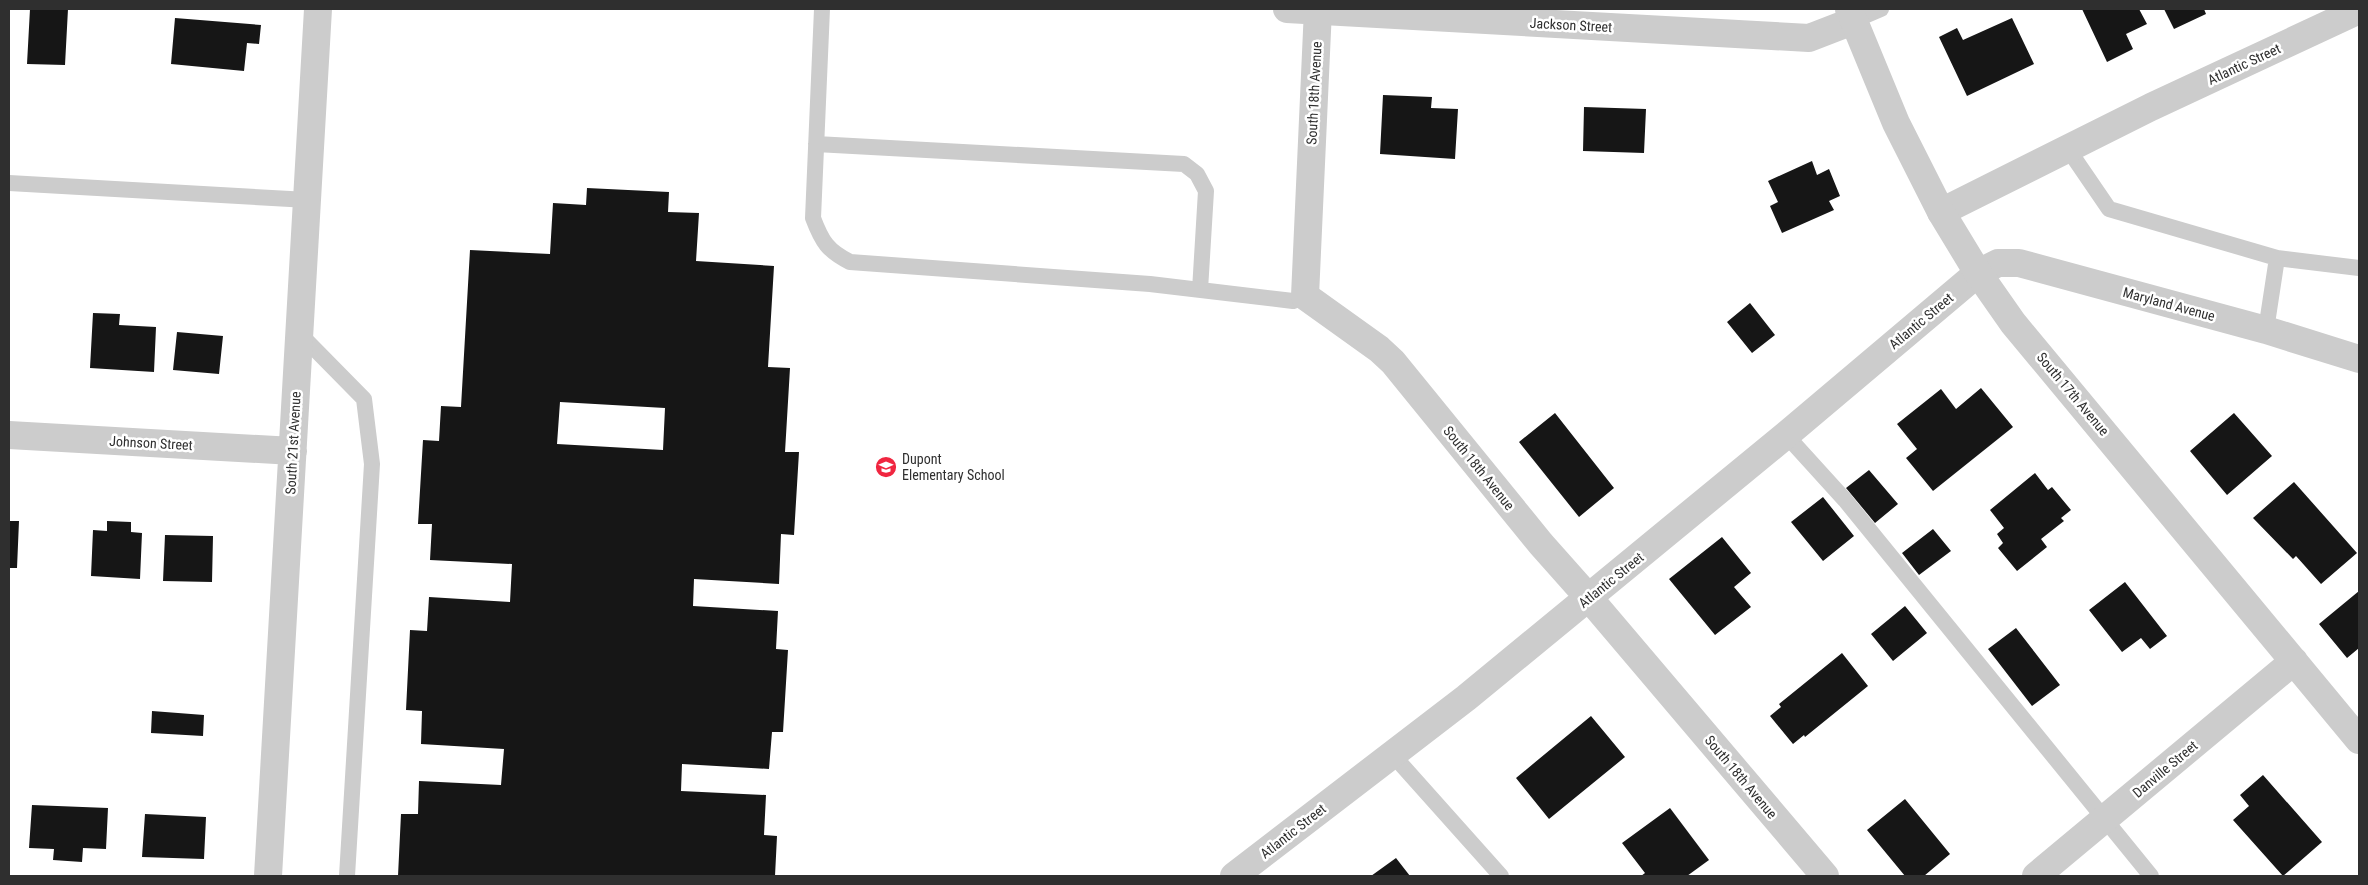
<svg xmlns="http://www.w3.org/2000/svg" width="2368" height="885" font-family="'Roboto Condensed',sans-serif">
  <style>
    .building { fill: #161616; fill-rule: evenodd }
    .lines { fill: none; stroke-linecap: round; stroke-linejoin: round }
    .service { stroke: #ccc; stroke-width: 16 }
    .minor { stroke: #ccc; stroke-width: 28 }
    .tertiary { stroke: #ccc; stroke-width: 28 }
    .labels { text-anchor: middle; stroke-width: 5; stroke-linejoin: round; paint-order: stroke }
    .street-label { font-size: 14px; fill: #2f2f2f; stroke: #fff }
    .poi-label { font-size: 14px; fill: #2f2f2f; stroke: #fff; text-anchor: start }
  </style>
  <rect width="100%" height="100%" fill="#fff"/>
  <!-- building -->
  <path class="building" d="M30,9H68L65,65L27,64Z
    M2082,9H2139L2147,24L2126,34L2133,49L2107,62Z
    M2164,9H2204L2206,14L2174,29Z
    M175,18L261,25L259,44L247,43L244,71L171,64Z
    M2012,18L2034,64L1967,96L1939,37L1957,28L1963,40Z
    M1383,95L1432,97L1431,108L1458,109L1455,159L1380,154Z
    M1584,107L1646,109L1644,153L1583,151Z
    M1812,161L1817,175L1829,169L1840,196L1829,201L1834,210L1782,233L1770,206L1778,202L1768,181Z
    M587,188L669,192L668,212L699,213L696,261L774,266L768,367L790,368L785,452H799L794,535L781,534L779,584L694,579L693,606L778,611L776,649L788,650L783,732H772L769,769L682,764L681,791L766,795L764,835L777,836L775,876H398L401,814H418L419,781L501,785L504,749L421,744L422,711L406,710L410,630L427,631L429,597L510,602L512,564L430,560L432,524H418L423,440L439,441L441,406L461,407L470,250L550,254L553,203L586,205ZM560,402L665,408L663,450L557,444Z
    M1750,303L1775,335L1752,353L1727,322Z
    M93,313L120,314L119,325L156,327L154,372L90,368Z
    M177,332L223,336L219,374L173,370Z
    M1981,388L2013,427L1933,491L1906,458L1917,449L1897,424L1941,389L1956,409Z
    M1555,413L1614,488L1579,517L1519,442Z
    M2234,413L2272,456L2227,495L2190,451Z
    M1869,470L1898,504L1875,523L1846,488Z
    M2035,473L2048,490L2052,487L2071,510L2061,518L2064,521L2041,539L2047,547L2017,571L1998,548L2003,543L1997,534L2004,528L1990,510Z
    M2294,482L2357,553L2321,584L2296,556L2293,559L2253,518Z
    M1823,497L1854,536L1823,561L1791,522Z
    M9,521H19L17,568H9Z
    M107,521L131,522V532L142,533L140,579L91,576L93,530L107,531Z
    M1933,529L1951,551L1919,575L1902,553Z
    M165,535L213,536L212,582L163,581Z
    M1722,537L1751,573L1734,587L1751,607L1715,635L1669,579Z
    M2125,582L2167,636L2150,649L2141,638L2122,652L2089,610Z
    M2359,591V648L2347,658L2319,624Z
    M1905,606L1927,633L1893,661L1871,634Z
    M2016,628L2060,685L2032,706L1988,649Z
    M1842,653L1868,686L1805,737L1804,735L1793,744L1770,716L1781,707L1779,704Z
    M152,711L204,715L203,736L151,733Z
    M1591,716L1625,757L1549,819L1516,778Z
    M2263,775L2322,842L2283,876L2233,820L2249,806L2240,795Z
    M1905,799L1950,854L1924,876H1905L1867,830Z
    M32,805L108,808L106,849L83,848L82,862L53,860L54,849L29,848Z
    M1670,808L1709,860L1687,876H1641L1645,873L1622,843Z
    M145,814L206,817L204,859L142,857Z
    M1396,858L1410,876H1371Z"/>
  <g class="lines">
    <!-- service -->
    <path class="service" d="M822,9L813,218C822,242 828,251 850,262L1150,284L1293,301L1305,296
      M1853,21L1881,9
      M816,144L1184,164L1197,174L1206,191L1200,290
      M2068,149L2109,209L2277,258L2359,268
      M9,183L308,200
      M2266,330L2277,258
      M300,334L364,399L372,464L347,876
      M1786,435L1845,500L2151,876
      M1392,754L1501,876"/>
    <!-- minor -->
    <path class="minor" d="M1287,9L1809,38L1853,21
      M1318,9L1305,296L1379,349L1393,362L1541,544L1589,598L1825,876
      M1941,212L2151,107L2359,10
      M9,435L293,451
      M268,876L318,9
      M1234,876L1466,698L1786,435L1978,273L1998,263H2019L2266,330L2359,359"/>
    <!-- tertiary -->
    <path class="tertiary" d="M1849,9L1896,123L1941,212L1978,273L2013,323L2359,740
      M2036,876L2294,661"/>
  </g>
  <!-- icons -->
  <defs>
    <g id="school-disc" transform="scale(1.125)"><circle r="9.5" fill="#f02640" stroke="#fff"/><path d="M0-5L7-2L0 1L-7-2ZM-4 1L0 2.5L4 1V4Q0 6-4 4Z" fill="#fff"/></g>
  </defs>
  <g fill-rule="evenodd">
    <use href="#school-disc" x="886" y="467"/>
  </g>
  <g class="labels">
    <!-- street labels -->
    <g class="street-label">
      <text transform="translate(1571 25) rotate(3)" y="5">Jackson Street</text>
      <text transform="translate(2244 64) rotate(-25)" y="5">Atlantic Street</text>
      <text transform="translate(1314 93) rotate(-87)" y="5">South 18th Avenue</text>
      <text transform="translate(2169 304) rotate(15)" y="5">Maryland Avenue</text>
      <text transform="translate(1921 321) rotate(-40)" y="5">Atlantic Street</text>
      <text transform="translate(2073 394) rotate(50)" y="5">South 17th Avenue</text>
      <text transform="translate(151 443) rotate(3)" y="5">Johnson Street</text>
      <text transform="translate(293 443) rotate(-87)" y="5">South 21st Avenue</text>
      <text transform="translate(1479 468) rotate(51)" y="5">South 18th Avenue</text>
      <text transform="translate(1611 580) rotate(-39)" y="5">Atlantic Street</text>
      <text transform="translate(2165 769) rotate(-40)" y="5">Danville Street</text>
      <text transform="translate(1741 777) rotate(50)" y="5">South 18th Avenue</text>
      <text transform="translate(1293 831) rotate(-38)" y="5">Atlantic Street</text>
    </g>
    <!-- poi labels -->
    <g class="poi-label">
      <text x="902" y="464">Dupont<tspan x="902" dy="16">Elementary School</tspan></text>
    </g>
  </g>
  <!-- border -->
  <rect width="2368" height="885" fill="none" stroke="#2f2f2f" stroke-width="20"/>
</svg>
